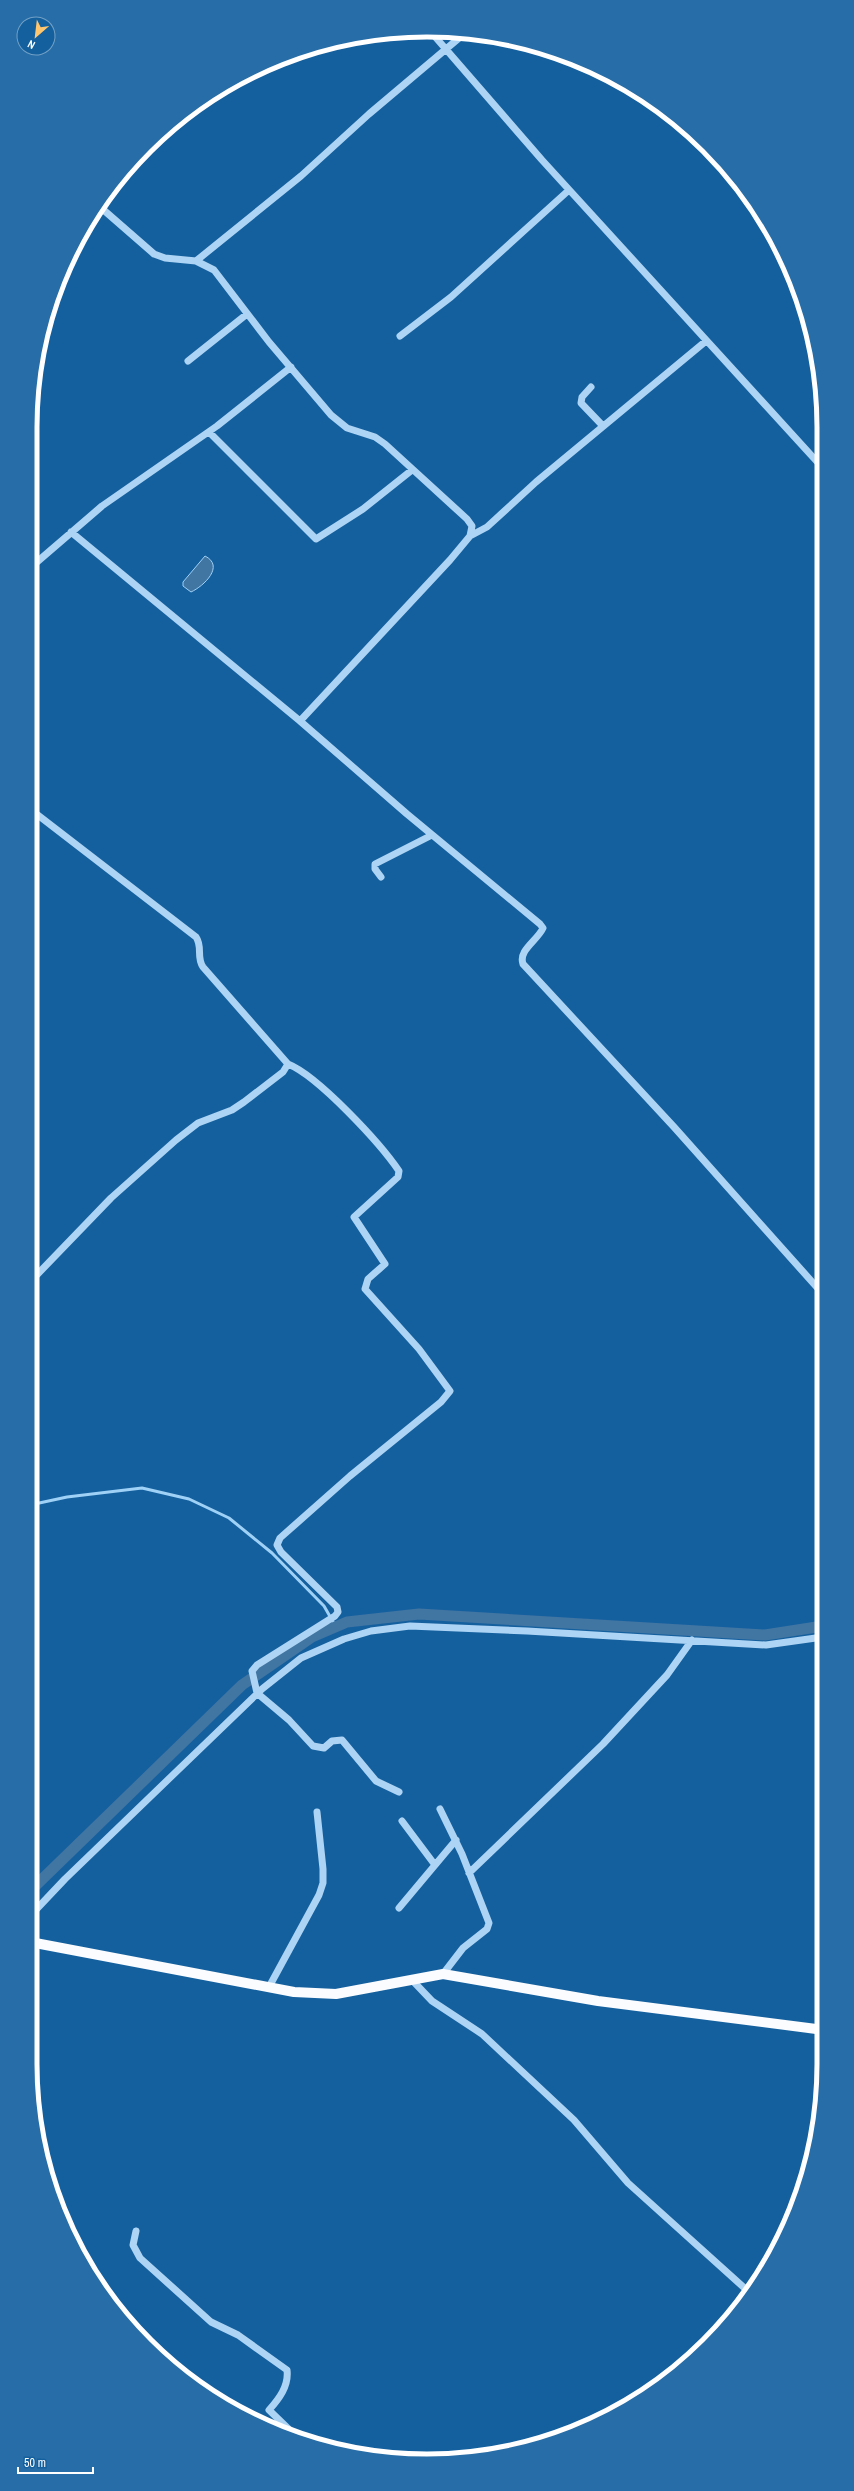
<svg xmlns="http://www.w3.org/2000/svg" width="854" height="2491" font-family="'Archivo Narrow',sans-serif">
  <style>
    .water { fill: #4175a2; stroke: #9fd1f6 }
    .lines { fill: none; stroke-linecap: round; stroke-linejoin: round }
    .stream { stroke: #9fd1f6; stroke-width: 3 }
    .canal { stroke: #4175a2; stroke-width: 11 }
    .minor { stroke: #add4f4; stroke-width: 7 }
    .major { stroke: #fafcff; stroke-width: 10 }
    .rim { fill: none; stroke: #fff; stroke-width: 5 }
  </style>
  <rect width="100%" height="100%" fill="#14609f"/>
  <!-- water -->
  <path class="water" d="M205,556C225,566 204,586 191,592L183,586V582Z"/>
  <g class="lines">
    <!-- stream -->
    <path class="stream" d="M30,1505L67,1497L142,1488L189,1499L229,1518L272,1553L324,1606L336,1627"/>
    <!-- canal -->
    <path class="canal" d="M30,1891L242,1685L312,1637L347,1622L419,1614L765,1635L823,1626"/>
    <!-- minor -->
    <path class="minor" d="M431,32L542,160L821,466
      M99,206L154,254L165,258L196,261L214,270L269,342L331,415L347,428L375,437L385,444L467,519L472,526L470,536L450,560L300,721
      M196,261L301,176L369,114L465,33
      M400,336L451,297L569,190
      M188,361L247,314
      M591,387L582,397L581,403L603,426
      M209,432L316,539L363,509L412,470
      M71,532L300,721L407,814L540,924L543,928C538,940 518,950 523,964L674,1127L822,1293
      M470,536L487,527L536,482L706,341
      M30,568L102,506L217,426L291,367
      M30,809L196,937C203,947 196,957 203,967L288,1064L283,1072L244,1102L232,1110L198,1123L176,1140L111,1198L30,1282
      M381,877L375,869V864L432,835
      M288,1064C318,1076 380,1143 399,1171L398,1177L354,1217L385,1264L368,1279L365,1289L419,1349L450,1391L441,1402L350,1476L280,1538L277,1545L281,1552L337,1607L338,1612L335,1616L257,1665L252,1671L257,1693L289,1720L313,1746L324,1748L332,1741L342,1740L376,1781L399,1792
      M440,1809L462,1854L489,1923L487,1929L463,1948L443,1974
      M402,1821L435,1865
      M469,1873L603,1744L667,1675L692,1640
      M399,1908L456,1840
      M30,1916L65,1879L262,1689L301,1658L344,1639L371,1631L410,1626L527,1631L766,1645L823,1637
      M412,1980L432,2001L482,2034L574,2120L628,2183L750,2293
      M269,1987L319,1895L323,1883V1869L317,1812
      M30,2015L34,2011
      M136,2231L133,2245L140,2258L211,2322L238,2335L287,2370C289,2386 279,2399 269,2410L300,2440"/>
    <!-- major -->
    <path class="major" d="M30,1942L294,1992L336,1994L443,1974L598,2001L824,2030"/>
  </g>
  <!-- crop -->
  <path d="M0 0H854V2491H0ZM427 37H427A390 390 0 0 1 817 427V2064A390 390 0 0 1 427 2454H427A390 390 0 0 1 37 2064V427A390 390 0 0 1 427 37Z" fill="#276da7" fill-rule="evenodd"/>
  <path class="rim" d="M427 37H427A390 390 0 0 1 817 427V2064A390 390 0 0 1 427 2454H427A390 390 0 0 1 37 2064V427A390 390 0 0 1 427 37Z"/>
  <!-- north arrow -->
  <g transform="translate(36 36) rotate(208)"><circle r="19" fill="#14609f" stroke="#72a0c5"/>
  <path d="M0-3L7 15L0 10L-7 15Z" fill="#ffc670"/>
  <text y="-6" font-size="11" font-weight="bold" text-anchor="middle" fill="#ffffff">N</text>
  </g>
  <!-- scale -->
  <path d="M18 2467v6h75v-6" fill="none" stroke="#ffffff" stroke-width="2"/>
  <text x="24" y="2467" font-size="12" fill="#ffffff" stroke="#14609f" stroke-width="3" paint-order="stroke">50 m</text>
</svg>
